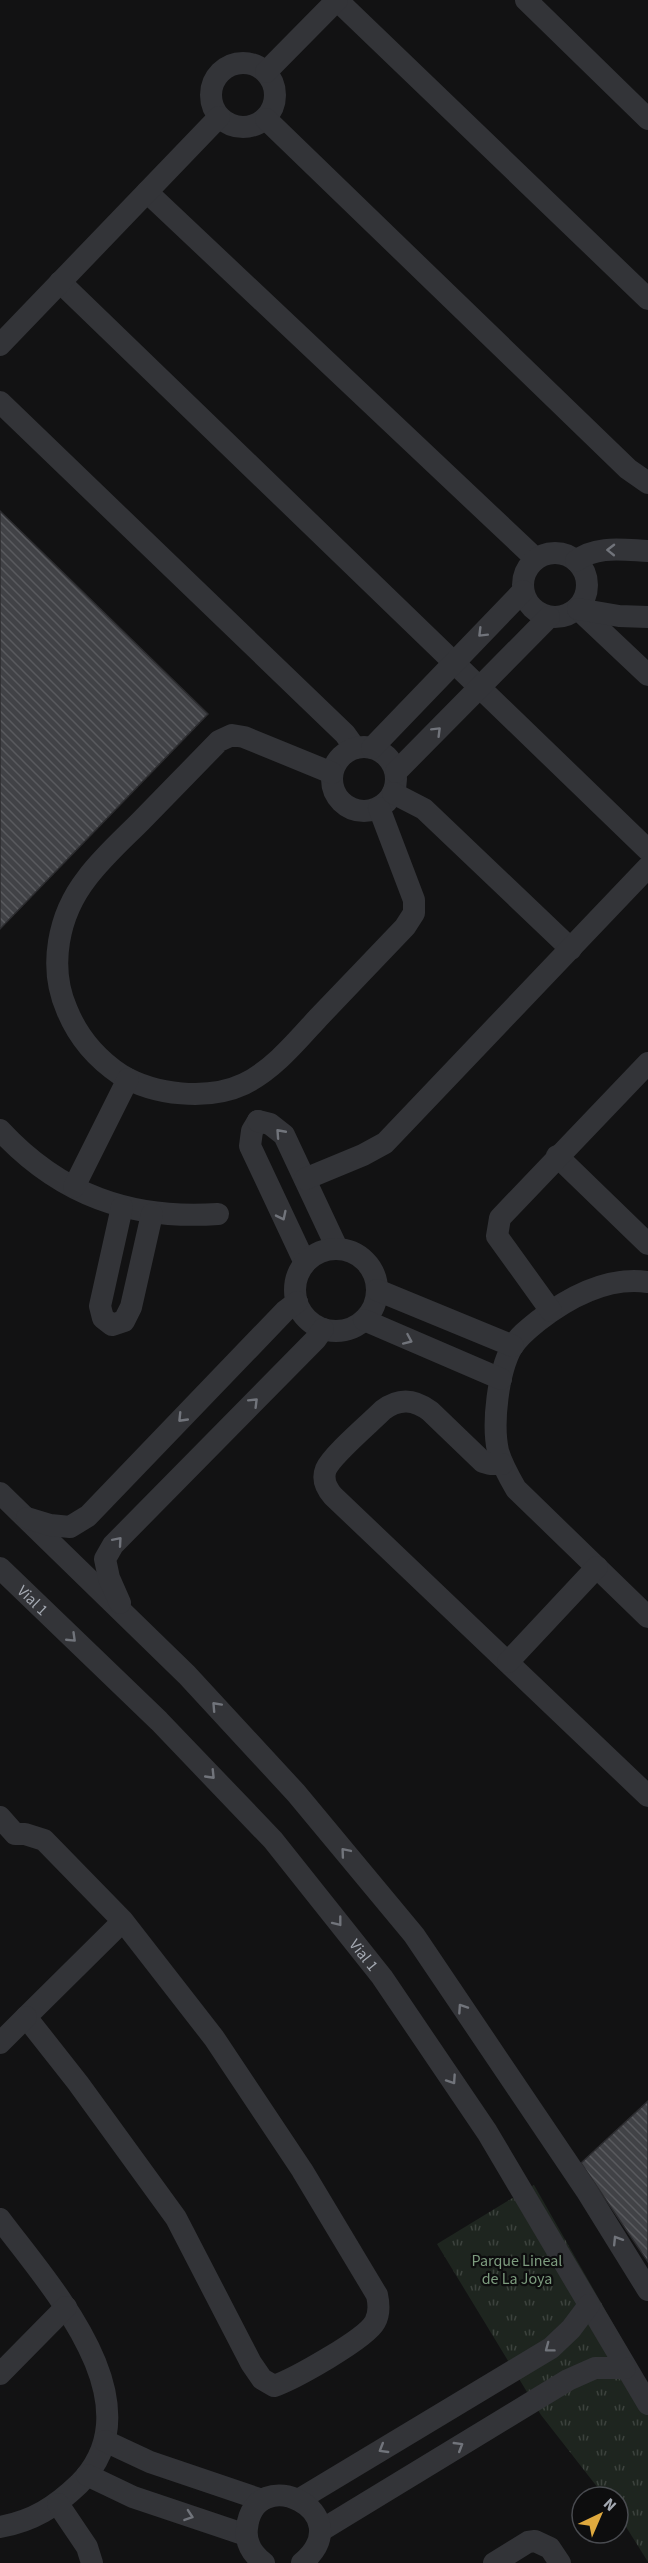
<svg xmlns="http://www.w3.org/2000/svg" width="648" height="2563" font-family="'Source Sans 3',sans-serif">
  <style>
    .park { fill: url(#park-tufts) }
    .building { fill: url(#building-back-hatch); stroke: #2c2c2f; stroke-width: 1.5 }
    .lines { fill: none; stroke-linecap: round; stroke-linejoin: round }
    .minor { stroke: #333438; stroke-width: 22 }
    .oneway { stroke: #71747b }
    .labels { text-anchor: middle; stroke-width: 4.5; stroke-linejoin: round; paint-order: stroke }
    .street-label { font-size: 16px; fill: #a4a9b2; stroke: #0d0d0e }
    .park-label { font-size: 16px; fill: #7d9c7f; stroke: #0d0d0e }
  </style>
  <defs>
    <pattern id="park-tufts" width="24" height="20" patternUnits="userSpaceOnUse" patternTransform="scale(1.5)"><rect width="24" height="20" fill="#1e251f"/><path d="M3 7l-1-3M5 7V3M7 7l1-3M15 17l-1-3M17 17v-4M19 17l1-3" fill="none" stroke="#3c423d"/></pattern>
    <pattern id="building-back-hatch" width="6" height="6" patternUnits="userSpaceOnUse" patternTransform="scale(1.5)"><rect width="6" height="6" fill="#414246"/><path d="M-1 5l2 2M0 0l6 6M5-1l2 2" fill="none" stroke="#595a5e"/></pattern>
  </defs>
  <rect width="100%" height="100%" fill="#121213"/>
  <!-- park -->
  <path class="park" d="M534,2185L648,2385V2562L618,2514V2497H605L541,2415L437,2244Z"/>
  <!-- building -->
  <path class="building" d="M0,511L208,714L0,929Z
    M648,2101V2262L581,2163Z"/>
  <g class="lines">
    <!-- minor -->
    <g class="minor">
      <path d="M337,0L648,299"/>
      <path d="M526,0L648,119"/>
      <circle cx="243" cy="95" r="32"/>
      <path d="M266,72L337,0"/>
      <path d="M266,119L628,469L648,483"/>
      <path d="M147,192L536,559"/>
      <path d="M60,282L648,850"/>
      <path d="M0,345L219,117"/>
      <path d="M0,402L345,734L355,748"/>
      <circle cx="555" cy="585" r="32"/>
      <path d="M576,561C596,545 624,550 648,551"/>
      <path d="M578,609L648,675"/>
      <path d="M578,609L619,616L648,617"/>
      <circle cx="364" cy="779" r="32"/>
      <path d="M372,748L523,591"/>
      <path d="M396,772L549,617"/>
      <path d="M332,773L244,737L232,735L219,741C193,768 166,795 140,822C122,840 102,858 87,878C58,915 48,967 67,1010C78,1037 97,1059 121,1075C154,1095 208,1101 244,1084C273,1070 296,1042 318,1018C347,988 376,957 405,927L414,913V900L379,808"/>
      <path d="M393,793L424,809L571,949"/>
      <path d="M258,1121L252,1131L250,1146L305,1263"/>
      <path d="M258,1121L270,1124L284,1135L337,1248"/>
      <path d="M0,1130C60,1195 131,1220 218,1214"/>
      <path d="M557,1156L648,1244"/>
      <path d="M305,1179L363,1155L385,1143L648,867"/>
      <path d="M74,1187L128,1079"/>
      <path d="M122,1207L100,1306L103,1318L112,1325L124,1321L131,1307L152,1214"/>
      <circle cx="336" cy="1290" r="41"/>
      <path d="M648,1282C607,1276 569,1297 538,1321C528,1329 519,1336 512,1347C498,1372 492,1423 498,1451C502,1465 509,1477 516,1489L648,1617"/>
      <path d="M377,1290L513,1346"/>
      <path d="M551,1311L497,1236L500,1218L648,1063"/>
      <path d="M364,1320L501,1379"/>
      <path d="M502,1464H490L483,1462L430,1411C414,1399 399,1398 383,1410C370,1423 332,1455 326,1469C322,1479 326,1488 333,1496L648,1796"/>
      <path d="M0,1493L187,1675L296,1793L414,1935L586,2190L648,2290"/>
      <path d="M27,1518L50,1525L70,1527L88,1516L285,1311L297,1302"/>
      <path id="s1" d="M0,1568L159,1721L273,1840L382,1977L487,2132L648,2404"/>
      <path d="M120,1603L109,1578L105,1559L113,1545L316,1339L323,1329"/>
      <path d="M508,1662L597,1567"/>
      <path d="M0,1817L15,1834H25L44,1840L123,1921L214,2038L302,2170L377,2295C379,2304 380,2313 375,2322C366,2339 294,2379 274,2386L262,2379L251,2363L176,2218L78,2083L26,2017L123,1921"/>
      <path d="M0,2043L26,2017"/>
      <path d="M0,2219C49,2285 159,2403 79,2484C55,2507 33,2521 0,2527"/>
      <path d="M0,2374L66,2307"/>
      <path d="M105,2441L150,2462L262,2500"/>
      <path d="M87,2475L133,2497L246,2535"/>
      <path d="M300,2499L551,2348L571,2329L589,2305"/>
      <path d="M58,2504L87,2547L92,2563"/>
      <path d="M320,2531L568,2380L595,2368H625"/>
      <path d="M264,2563C252,2554 245,2543 247,2528C254,2460 362,2512 302,2563"/>
      <path d="M494,2563L528,2542L535,2541L550,2548L560,2563"/>
    </g>
  </g>
  <!-- one-way arrows -->
  <defs><path id="oneway-chevron" d="M-2-3.5L2.5 0L-2 3.5" fill="none" stroke-width="1.6" stroke-linecap="round" stroke-linejoin="round" transform="scale(1.5)"/></defs>
  <g class="oneway">
    <use href="#oneway-chevron" transform="translate(611 550) rotate(-179)"/>
    <use href="#oneway-chevron" transform="translate(482 633) rotate(135)"/>
    <use href="#oneway-chevron" transform="translate(437 731) rotate(-45)"/>
    <use href="#oneway-chevron" transform="translate(280 1133) rotate(-132)"/>
    <use href="#oneway-chevron" transform="translate(282 1216) rotate(64)"/>
    <use href="#oneway-chevron" transform="translate(408 1340) rotate(24)"/>
    <use href="#oneway-chevron" transform="translate(254 1402) rotate(-45)"/>
    <use href="#oneway-chevron" transform="translate(182 1418) rotate(134)"/>
    <use href="#oneway-chevron" transform="translate(118 1541) rotate(-49)"/>
    <use href="#oneway-chevron" transform="translate(72 1638) rotate(44)"/>
    <use href="#oneway-chevron" transform="translate(216 1706) rotate(-133)"/>
    <use href="#oneway-chevron" transform="translate(211 1775) rotate(46)"/>
    <use href="#oneway-chevron" transform="translate(345 1852) rotate(-130)"/>
    <use href="#oneway-chevron" transform="translate(338 1922) rotate(52)"/>
    <use href="#oneway-chevron" transform="translate(462 2008) rotate(-124)"/>
    <use href="#oneway-chevron" transform="translate(452 2080) rotate(56)"/>
    <use href="#oneway-chevron" transform="translate(617 2240) rotate(-122)"/>
    <use href="#oneway-chevron" transform="translate(549 2348) rotate(143)"/>
    <use href="#oneway-chevron" transform="translate(459 2446) rotate(-31)"/>
    <use href="#oneway-chevron" transform="translate(383 2449) rotate(149)"/>
    <use href="#oneway-chevron" transform="translate(189 2516) rotate(19)"/>
  </g>
  <g class="labels">
    <!-- street labels -->
    <g class="street-label">
      <text dy="6" stroke="none"><textPath href="#s1" startOffset="46">Vial 1</textPath></text>
      <text dy="6" stroke="none"><textPath href="#s1" startOffset="532">Vial 1</textPath></text>
    </g>
    <!-- park labels -->
    <g class="park-label">
      <text x="517" y="2266">Parque Lineal<tspan x="517" dy="18">de La Joya</tspan></text>
    </g>
  </g>
  <!-- north arrow -->
  <g transform="translate(600 2515) rotate(44)"><circle r="28" fill="#0d0d0e" stroke="#494b50" stroke-width="1.5"/>
  <path d="M0-4.5L10 22L0 15L-10 22Z" fill="#dfa93e"/>
  <text y="-9" font-size="16" font-weight="bold" text-anchor="middle" fill="#a4a9b2">N</text>
  </g>
</svg>
